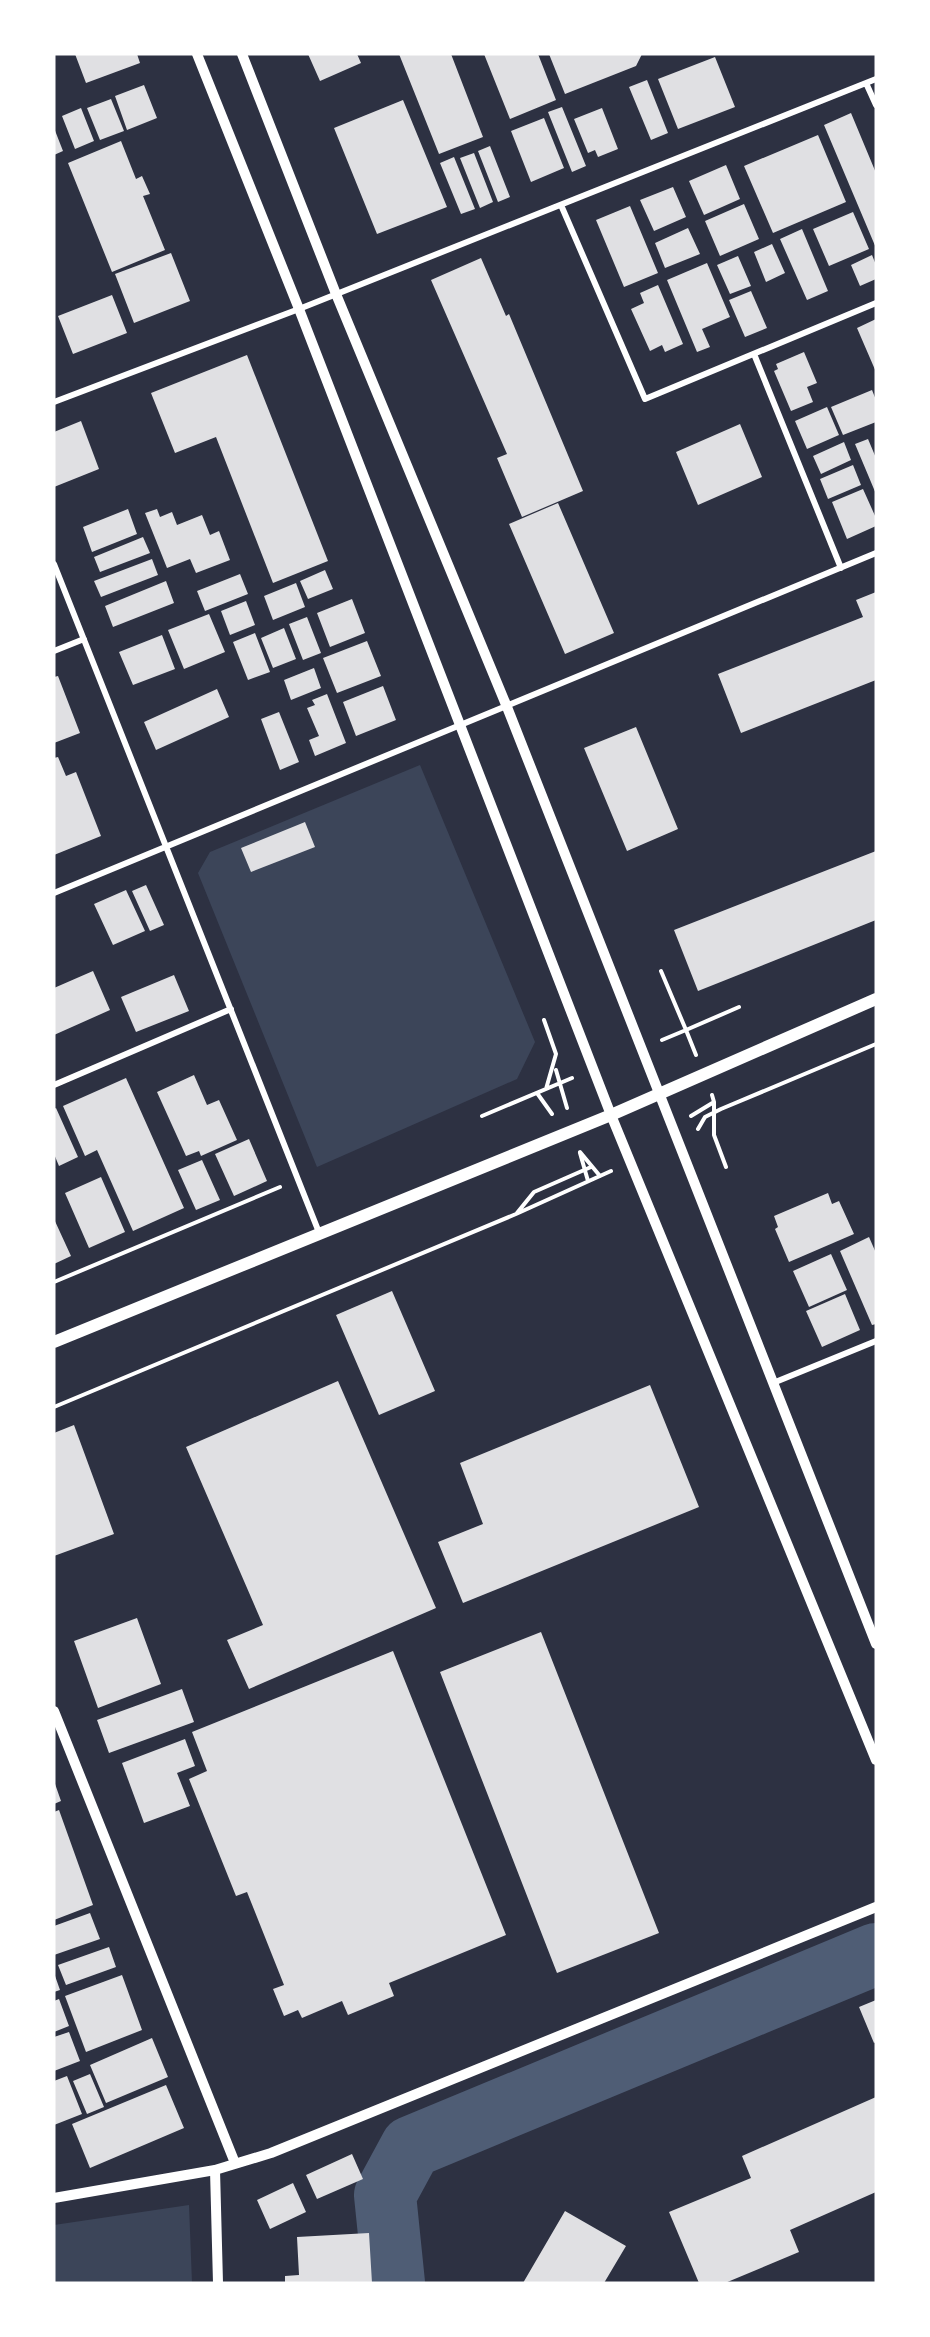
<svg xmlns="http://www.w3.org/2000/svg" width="930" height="2337" font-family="Arial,sans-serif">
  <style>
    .green { fill: #3c4559 }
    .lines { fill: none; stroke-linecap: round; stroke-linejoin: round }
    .river { stroke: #4f5d75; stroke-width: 62 }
    .building { fill: #e0e0e3 }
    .path { stroke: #fff; stroke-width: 4 }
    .minor { stroke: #fff; stroke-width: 6 }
    .tertiary { stroke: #fff; stroke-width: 10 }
    .secondary { stroke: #fff; stroke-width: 12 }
  </style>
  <rect width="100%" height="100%" fill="#2d3142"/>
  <!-- green -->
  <path class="green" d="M420,765L535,1042L517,1079L317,1167L198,873L210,852Z
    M189,2205L192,2283H54V2225Z"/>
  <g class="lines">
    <!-- river -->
    <path class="river" d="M394,2283L385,2195L411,2147L876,1954"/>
  </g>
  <!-- building -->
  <path class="building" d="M75,54H137L140,63L86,83Z
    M308,54H357L361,63L320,81Z
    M399,54H451L483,137L439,154Z
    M484,54H538L556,100L510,119Z
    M549,54H642L636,66L565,94Z
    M715,57L735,107L678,129L658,79Z
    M647,80L668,133L651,140L629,87Z
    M144,85L157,118L127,130L115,96Z
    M111,99L124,131L100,140L87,108Z
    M403,100L447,207L377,234L334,128Z
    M562,107L586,166L572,172L548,112Z
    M81,108L94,141L75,149L62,116Z
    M602,108L618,149L598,157L595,150L588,153L574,119Z
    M851,113L876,173V248L824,125Z
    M544,118L564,168L531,182L511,131Z
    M54,128L63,151L54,155Z
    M818,135L846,202L773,233L744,166Z
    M121,141L136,179L142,176L150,194L143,196L165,250L112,272L68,163Z
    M490,146L510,197L498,202L478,151Z
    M474,153L493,202L480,208L460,158Z
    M454,157L475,209L461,214L440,163Z
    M726,165L740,199L704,215L689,181Z
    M673,187L686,217L654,231L640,200Z
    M744,204L759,239L720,256L705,221Z
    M630,206L658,273L624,287L596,220Z
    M853,212L869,249L829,266L813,229Z
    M688,228L700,254L665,268L655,243Z
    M802,229L828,291L807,300L780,239Z
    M772,244L785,273L766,282L754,252Z
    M171,253L190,301L134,323L115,274Z
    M872,255L876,265V279L860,286L851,265Z
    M738,256L751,286L730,294L717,265Z
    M481,258L506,316L509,314L583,491L522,517L497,458L507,454L431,280Z
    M707,263L730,317L702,329L710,347L697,352L667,280Z
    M658,285L683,344L665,352L662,345L650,351L631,309L644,303L640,293Z
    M751,291L767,328L745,337L729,300Z
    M112,295L127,333L73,354L58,316Z
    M876,319V372L857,328Z
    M804,352L817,383L807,387L813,402L791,411L774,371L778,369L776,364Z
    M247,355L328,561L273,583L216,437L175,453L151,393Z
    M872,390L876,400V422L843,435L831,407Z
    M827,407L839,435L807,449L795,421Z
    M81,421L99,469L54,487V432Z
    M740,424L762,477L698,505L676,452Z
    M868,439L876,458V494L855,444Z
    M844,442L851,460L821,474L813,456Z
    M853,465L861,485L828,499L820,479Z
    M863,489L876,518V526L847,539L832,502Z
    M558,503L614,633L565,654L509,524Z
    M128,509L137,534L92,552L83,527Z
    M157,509L160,517L172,512L177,525L202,515L210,535L219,531L230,560L196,573L190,559L167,568L145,513Z
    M143,537L150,553L100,572L94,557Z
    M152,559L158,575L101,597L94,581Z
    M325,570L333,589L308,599L300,581Z
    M240,574L248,594L205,611L197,591Z
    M166,581L174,603L113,627L105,606Z
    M296,583L305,607L273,620L264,596Z
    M876,592V680L741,733L718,674L863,617L856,600Z
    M352,599L365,633L330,647L317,613Z
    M246,601L255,625L230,635L221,611Z
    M209,614L225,652L184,669L168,630Z
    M307,617L321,653L303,660L289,624Z
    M284,628L296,659L273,668L261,638Z
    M255,633L270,672L248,680L233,642Z
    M162,635L175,669L133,685L119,652Z
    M367,641L381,676L337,693L323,658Z
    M314,668L321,688L291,700L284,680Z
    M58,676L80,733L54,743V677Z
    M383,686L396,720L356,736L343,702Z
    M217,689L229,717L156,750L144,722Z
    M327,694L346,743L315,756L309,740L319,736L307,708L315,705L312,700Z
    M279,712L299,762L280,770L261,719Z
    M636,727L678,829L627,851L584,748Z
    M58,757L66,776L76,772L101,836L54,855V758Z
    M305,822L315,847L251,872L241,848Z
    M876,851V920L698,991L674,930Z
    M146,885L164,925L150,931L132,891Z
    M126,890L145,931L113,945L94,904Z
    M93,971L110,1010L54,1035V988Z
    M174,975L189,1011L136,1032L121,997Z
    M194,1075L207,1105L219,1100L237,1140L201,1156L199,1151L186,1156L157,1092Z
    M126,1078L184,1208L133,1231L97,1150L85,1156L63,1106Z
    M56,1108L78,1157L59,1166L54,1154V1109Z
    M249,1139L267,1181L234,1196L215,1154Z
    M202,1160L220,1200L196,1210L178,1170Z
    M101,1177L125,1232L89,1248L65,1193Z
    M828,1193L832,1204L839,1201L854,1234L789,1262L775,1229L778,1227L774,1216Z
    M54,1219L71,1256L54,1264Z
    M869,1237L876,1253V1324L872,1325L840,1251Z
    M831,1254L847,1290L809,1307L793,1271Z
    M392,1291L435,1391L379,1415L336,1315Z
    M845,1294L860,1330L822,1347L806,1311Z
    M338,1381L436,1608L249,1689L227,1640L263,1625L186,1447Z
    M650,1385L699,1507L463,1603L438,1542L483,1524L460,1463Z
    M74,1425L114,1534L54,1556V1433Z
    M137,1618L161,1684L98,1708L74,1641Z
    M541,1632L659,1933L557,1973L440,1672Z
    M393,1651L506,1935L389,1983L394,1996L348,2015L342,2001L302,2018L298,2010L284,2016L273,1989L284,1985L247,1892L236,1896L189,1779L207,1771L192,1732Z
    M182,1689L194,1722L109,1753L97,1720Z
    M185,1739L195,1766L177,1773L190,1806L144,1823L122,1763Z
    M54,1781L61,1801L54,1804Z
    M59,1810L93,1905L54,1920V1812Z
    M90,1913L100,1939L54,1955V1926Z
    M109,1947L116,1967L66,1985L58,1965Z
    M54,1973L60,1990L54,1992Z
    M122,1975L142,2030L86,2052L65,1996Z
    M59,1999L69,2026L54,2032V2001Z
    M876,2000V2042L874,2043L859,2007Z
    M69,2032L80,2061L54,2071V2037Z
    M152,2038L168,2077L106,2103L90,2065Z
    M90,2074L104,2107L87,2114L73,2081Z
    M67,2076L82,2114L54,2125V2081Z
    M166,2085L184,2128L90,2168L72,2124Z
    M876,2097V2192L790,2230L799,2252L725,2283H699L669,2212L751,2178L742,2156Z
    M352,2154L363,2179L317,2199L306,2175Z
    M293,2183L306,2212L270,2229L257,2200Z
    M565,2211L626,2246L604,2283H523Z
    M369,2233L372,2283H285V2276L299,2275L297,2237Z"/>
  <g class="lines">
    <!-- path -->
    <path class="path" d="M661,971L686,1030L739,1007
      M544,1020L556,1054L546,1089
      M662,1040L686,1030L696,1055
      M556,1070L567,1108
      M537,1093L552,1114
      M714,1102V1135L726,1167
      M482,1116L572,1078
      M691,1116L714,1102L712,1095
      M698,1129L705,1117L721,1109L876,1044
      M580,1152L600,1176
      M580,1153L588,1181
      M517,1213L534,1192L591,1167
      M54,1282L280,1187
      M54,1407L516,1214L611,1171"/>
    <!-- minor -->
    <path class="minor" d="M866,83L876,105
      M561,205L645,399L876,303
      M754,354L841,568
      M54,402L299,309L876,79
      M54,564L320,1235
      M54,651L84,639
      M54,893L876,553
      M54,1085L231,1009
      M773,1383L876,1341"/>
    <!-- tertiary -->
    <path class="tertiary" d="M197,54L299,309L611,1115L876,1760
      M242,54L336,294L507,707L876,1644
      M54,1711L235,2163
      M215,2170L218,2283
      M54,2198L215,2170L271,2153L876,1907"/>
    <!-- secondary -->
    <path class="secondary" d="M54,1342L611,1115L876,999"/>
  </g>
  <!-- border -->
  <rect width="930" height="2337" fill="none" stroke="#ffffff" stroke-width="111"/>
</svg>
